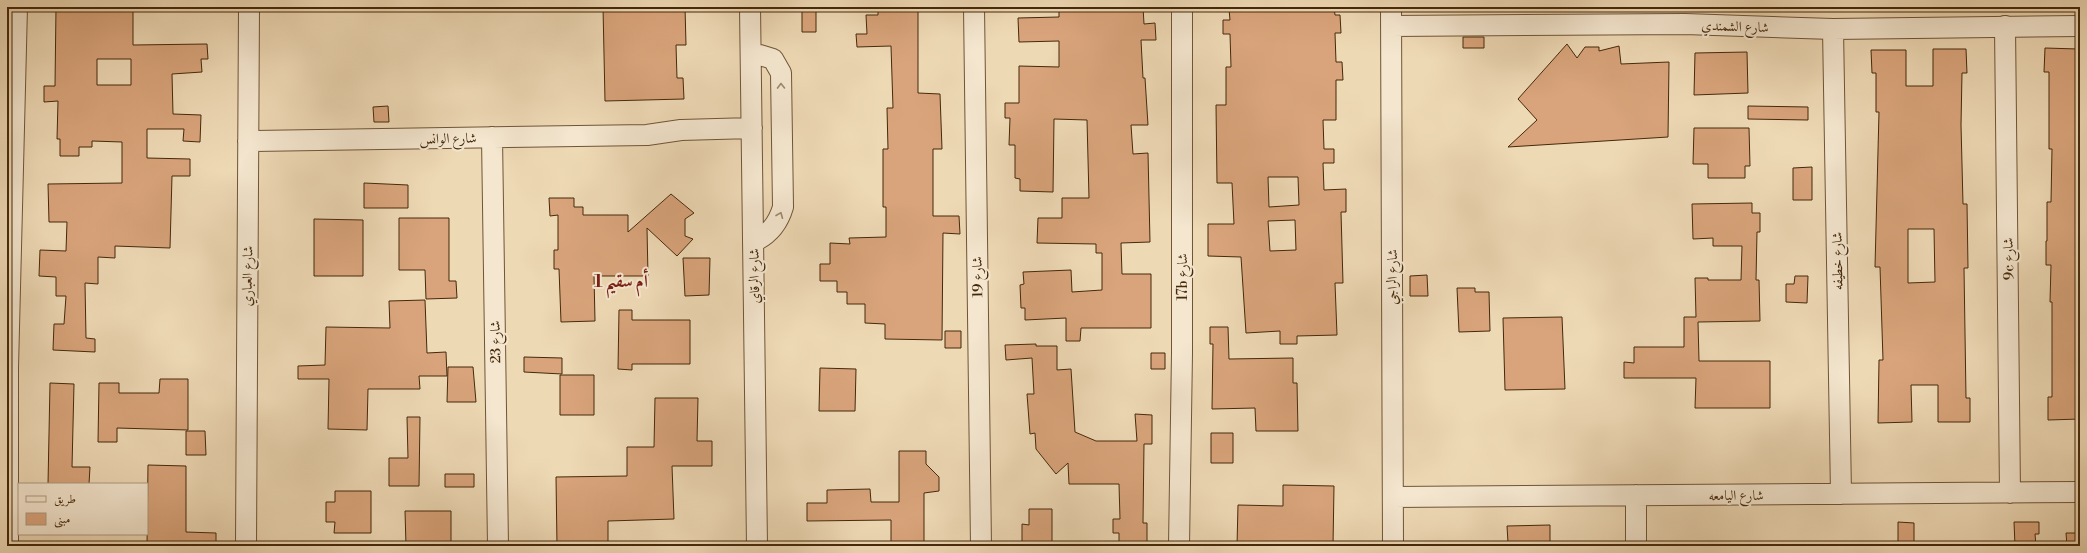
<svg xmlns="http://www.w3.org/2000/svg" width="2087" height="553" font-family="'Libre Bodoni',Amiri,serif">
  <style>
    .building { fill: #d9a47b; stroke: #45290b; fill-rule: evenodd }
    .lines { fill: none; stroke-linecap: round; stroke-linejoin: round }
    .minor-casing { stroke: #6f5536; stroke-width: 22 }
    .minor { stroke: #f4e6cf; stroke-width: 20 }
    .oneway { stroke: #9c886d }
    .labels { text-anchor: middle; stroke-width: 4; stroke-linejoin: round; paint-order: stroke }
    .street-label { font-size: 14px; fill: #45290b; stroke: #f4e6cf }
    .district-label { font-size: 18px; font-weight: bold; fill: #7a1f14; stroke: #f4e6cf }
  </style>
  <rect width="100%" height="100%" fill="#eed9b5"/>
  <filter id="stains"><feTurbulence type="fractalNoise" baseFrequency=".005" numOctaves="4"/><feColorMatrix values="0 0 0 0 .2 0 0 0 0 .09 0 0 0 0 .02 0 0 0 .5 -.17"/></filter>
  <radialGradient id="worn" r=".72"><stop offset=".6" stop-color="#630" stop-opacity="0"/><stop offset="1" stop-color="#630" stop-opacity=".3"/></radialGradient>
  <!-- building -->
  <path class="building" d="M56,7H133V45L207,44L208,59H201L202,72L172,74L173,114L201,115L200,142L183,141L184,129H147V158L190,159V176H172L170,248L115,246V258L98,257V284L85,283L86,338L95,339V352L53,350L54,324H64L66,296H56V277L39,276L40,250L66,251L67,222H49L48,184L122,183V142L92,141V147H79V156H60V139H57L58,101L44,102V86H55ZM97,59H131V85H97Z
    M603,7H685L686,45H676L677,78H683L684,99L605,101Z
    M878,7H918V93L940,94L942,149H933V216H959L960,234L943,233L942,340L885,339V324L865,323V304H847V292H837V281H820V264H830V243L850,244L849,238L886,237V207H883V149H888L887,108H893L891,46L857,47L856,34H867L866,15H878Z
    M1059,7H1143L1144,24L1155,23L1156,40H1141L1143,78H1145L1148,125H1131L1133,154L1148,153L1150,242L1121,243L1122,274H1151V328H1081L1080,341H1066V318L1025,320V308H1021L1020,285L1024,284L1023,272L1071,270L1072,292L1102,290V253H1096V244L1037,243L1038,218H1062V198H1089L1087,120L1054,119L1053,192L1020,191V179L1015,178V145H1009L1010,118H1005V103H1019V66L1059,67V41L1019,42L1018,18L1059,17Z
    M1292,7H1334L1335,15H1340L1341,33H1335L1336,62H1342L1343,80H1336V120H1323L1324,149H1334V163H1323L1324,190L1346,189V212H1341L1343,283H1335L1337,335L1297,336V344H1280V331L1246,333L1241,257L1208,256V224H1234L1232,183H1217L1216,105H1226V67H1231L1230,34H1223V20H1230L1229,9ZM1268,177H1298L1299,205L1269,207ZM1295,220L1296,250L1270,251L1268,221Z
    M802,8H816V32H802Z
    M1463,37H1484V48H1463Z
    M1567,44L1577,58L1585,47H1599V51L1619,46L1621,64L1669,62L1668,137L1508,147L1537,120L1518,99Z
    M2045,48L2078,49L2077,88H2080V419L2048,420V397H2052V302H2050L2051,265H2046V241H2047V202H2051L2052,149H2049V72H2044Z
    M1933,49H1966L1967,73H1962L1961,125L1963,204H1967L1968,268H1964L1966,398H1970V422H1938V385H1911L1912,422L1878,423L1879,360H1883L1880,267H1875L1879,112H1876V73H1872L1871,50H1906V86H1933ZM1908,229H1934L1935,282L1908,283Z
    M1747,52L1748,93L1694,95L1695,53Z
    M388,106L389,122H374L373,107Z
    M1748,106L1808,107V120L1748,119Z
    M1694,128H1749L1750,166H1745V178H1708V164H1693Z
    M1812,167V200H1793V168Z
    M364,183L408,185V208H364Z
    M671,194L694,213L685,219V236L693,239L677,256L647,228L648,276H594L595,321L561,322L559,269H554V250H558V215L550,216L549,198H574V207H583V215H628V232Z
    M1752,203V213H1760V232H1757L1756,280H1759L1760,321L1698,322L1699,361H1770V408H1695L1696,378H1624V362L1634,363V347H1684V317H1696L1695,278H1708V280H1741L1742,246H1713V238L1693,239L1692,204Z
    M399,218H449V281H456L457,298L426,299L425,270H399Z
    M314,219L363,220V276H314Z
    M683,258H710L709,295L685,296Z
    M1427,275L1428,296H1410V276Z
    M1795,276H1808L1807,303L1786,302V284H1794Z
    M1457,288H1475V292H1489L1490,331L1459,332Z
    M425,300L427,353L446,352L447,376H419L420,389H368L367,430L328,429L329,379H298V366L325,365L326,327L390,328L389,301Z
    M619,310H632V320H690V364H632V370L618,369Z
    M1562,317L1565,389L1505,390L1503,318Z
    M1210,327H1228L1229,359L1293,358V383H1297L1298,431H1256L1255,408L1212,409L1213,344H1210Z
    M945,331H961V348H945Z
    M1036,344V346H1057V370L1071,369L1075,432L1096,441H1137L1135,414L1152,415V444H1144L1143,523H1147V546H1119V533H1113V519H1120L1119,484H1069L1068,463L1056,474L1036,449L1035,433L1030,434L1027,394H1034L1032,358L1006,360L1005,345Z
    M1151,353H1165V369H1151Z
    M524,357L562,358V374L524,372Z
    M448,367H473L476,402H447Z
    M820,368L856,369L855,411H819Z
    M560,375H594V415H560Z
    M160,379H188V430L117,428V442H98L99,383H119V393H159Z
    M50,383L74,384L72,467H90L89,484H48Z
    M655,398H698L697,441H712V466H672L674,519L608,521V546H557L556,477L627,476V447H654Z
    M407,417H420L419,486H389V458H408Z
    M186,431H205L206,455H186Z
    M1211,433H1233V463H1211Z
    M899,451H926V464L939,477V491L924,493V546H891V520L807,521V503H827V490L870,489L871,502H899Z
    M148,465L186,466V532L216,533V546L161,544V546H147Z
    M445,474H474V487H445Z
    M1283,485L1334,486L1333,546H1237L1238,505L1283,506Z
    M335,491H371V533H334L335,522H326V502H335Z
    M1029,509H1052V546H1022V524L1029,525Z
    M405,511H451V546H406Z
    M1898,522L1914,523V546H1898Z
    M2014,522H2039V534H2035L2036,546H2015Z
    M1550,525V542L1508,543L1507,526Z
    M2066,533H2080V546H2067Z"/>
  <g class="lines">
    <!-- minor casing -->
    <g class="minor-casing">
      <path id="minor" d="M750,7L757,546
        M974,7L981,546
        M1391,7L1393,546
        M1391,26L1685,24L1833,29L2080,26
        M2005,26L2010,493
        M1833,29L1841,494
        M751,56L760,55L773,59L781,73L783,207C778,224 769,235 753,242
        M492,137L498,546
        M248,141L647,135L681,130L752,128
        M1393,497L2080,492
        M8,546V368L17,7
        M246,546L249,7
        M1179,546L1182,353V7
        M1636,546V495"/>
    </g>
    <!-- minor -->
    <use href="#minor" class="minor"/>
  </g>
  <!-- one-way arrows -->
  <defs><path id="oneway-chevron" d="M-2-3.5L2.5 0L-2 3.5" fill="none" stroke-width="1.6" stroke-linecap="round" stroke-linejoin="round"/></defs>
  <g class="oneway">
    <use href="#oneway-chevron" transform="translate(781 86) rotate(-91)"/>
    <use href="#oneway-chevron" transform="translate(780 215) rotate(-68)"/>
  </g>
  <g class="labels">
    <!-- street labels -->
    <g class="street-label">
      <text transform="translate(1735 26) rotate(2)" y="5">شارع الشمندي</text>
      <text transform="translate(448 138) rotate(-1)" y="5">شارع الوانس</text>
      <text transform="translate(2008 259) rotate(-91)" y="5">9c شارع</text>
      <text transform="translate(1837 261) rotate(-91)" y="5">شارع خطيفه</text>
      <text transform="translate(247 276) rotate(-89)" y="5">شارع العباري</text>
      <text transform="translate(754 276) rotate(-91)" y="5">شارع الرقاي</text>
      <text transform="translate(977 277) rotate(-91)" y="5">شارع 19</text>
      <text transform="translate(1182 277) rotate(-90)" y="5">17b شارع</text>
      <text transform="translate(1392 277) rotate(-90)" y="5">شارع الراجي</text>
      <text transform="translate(495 342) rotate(-91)" y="5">شارع 23</text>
      <text x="1736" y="500">شارع اليامعه</text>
    </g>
    <!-- district labels -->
    <g class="district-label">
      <text x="621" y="287">أم سقيم 1</text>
    </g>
  </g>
  <!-- margin -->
  <rect width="2087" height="553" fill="none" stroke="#eed9b5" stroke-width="24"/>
  <rect x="8" y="8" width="2071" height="537" fill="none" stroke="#45290b" stroke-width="2"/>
  <rect x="12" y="12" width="2063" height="529" fill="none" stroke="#45290b"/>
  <!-- legend -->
  <rect x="18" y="483" width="130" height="52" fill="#f4e6cf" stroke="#ae9a81"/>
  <rect x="26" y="496" width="20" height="6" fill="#f4e6cf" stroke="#ae9a81"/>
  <text x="54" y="503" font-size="12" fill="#45290b">طريق</text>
  <rect x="26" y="513" width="20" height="12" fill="#d9a47b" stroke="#ae9a81"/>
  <text x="54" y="523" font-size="12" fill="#45290b">مبنى</text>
  <rect width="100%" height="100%" filter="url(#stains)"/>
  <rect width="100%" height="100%" fill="url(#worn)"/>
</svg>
